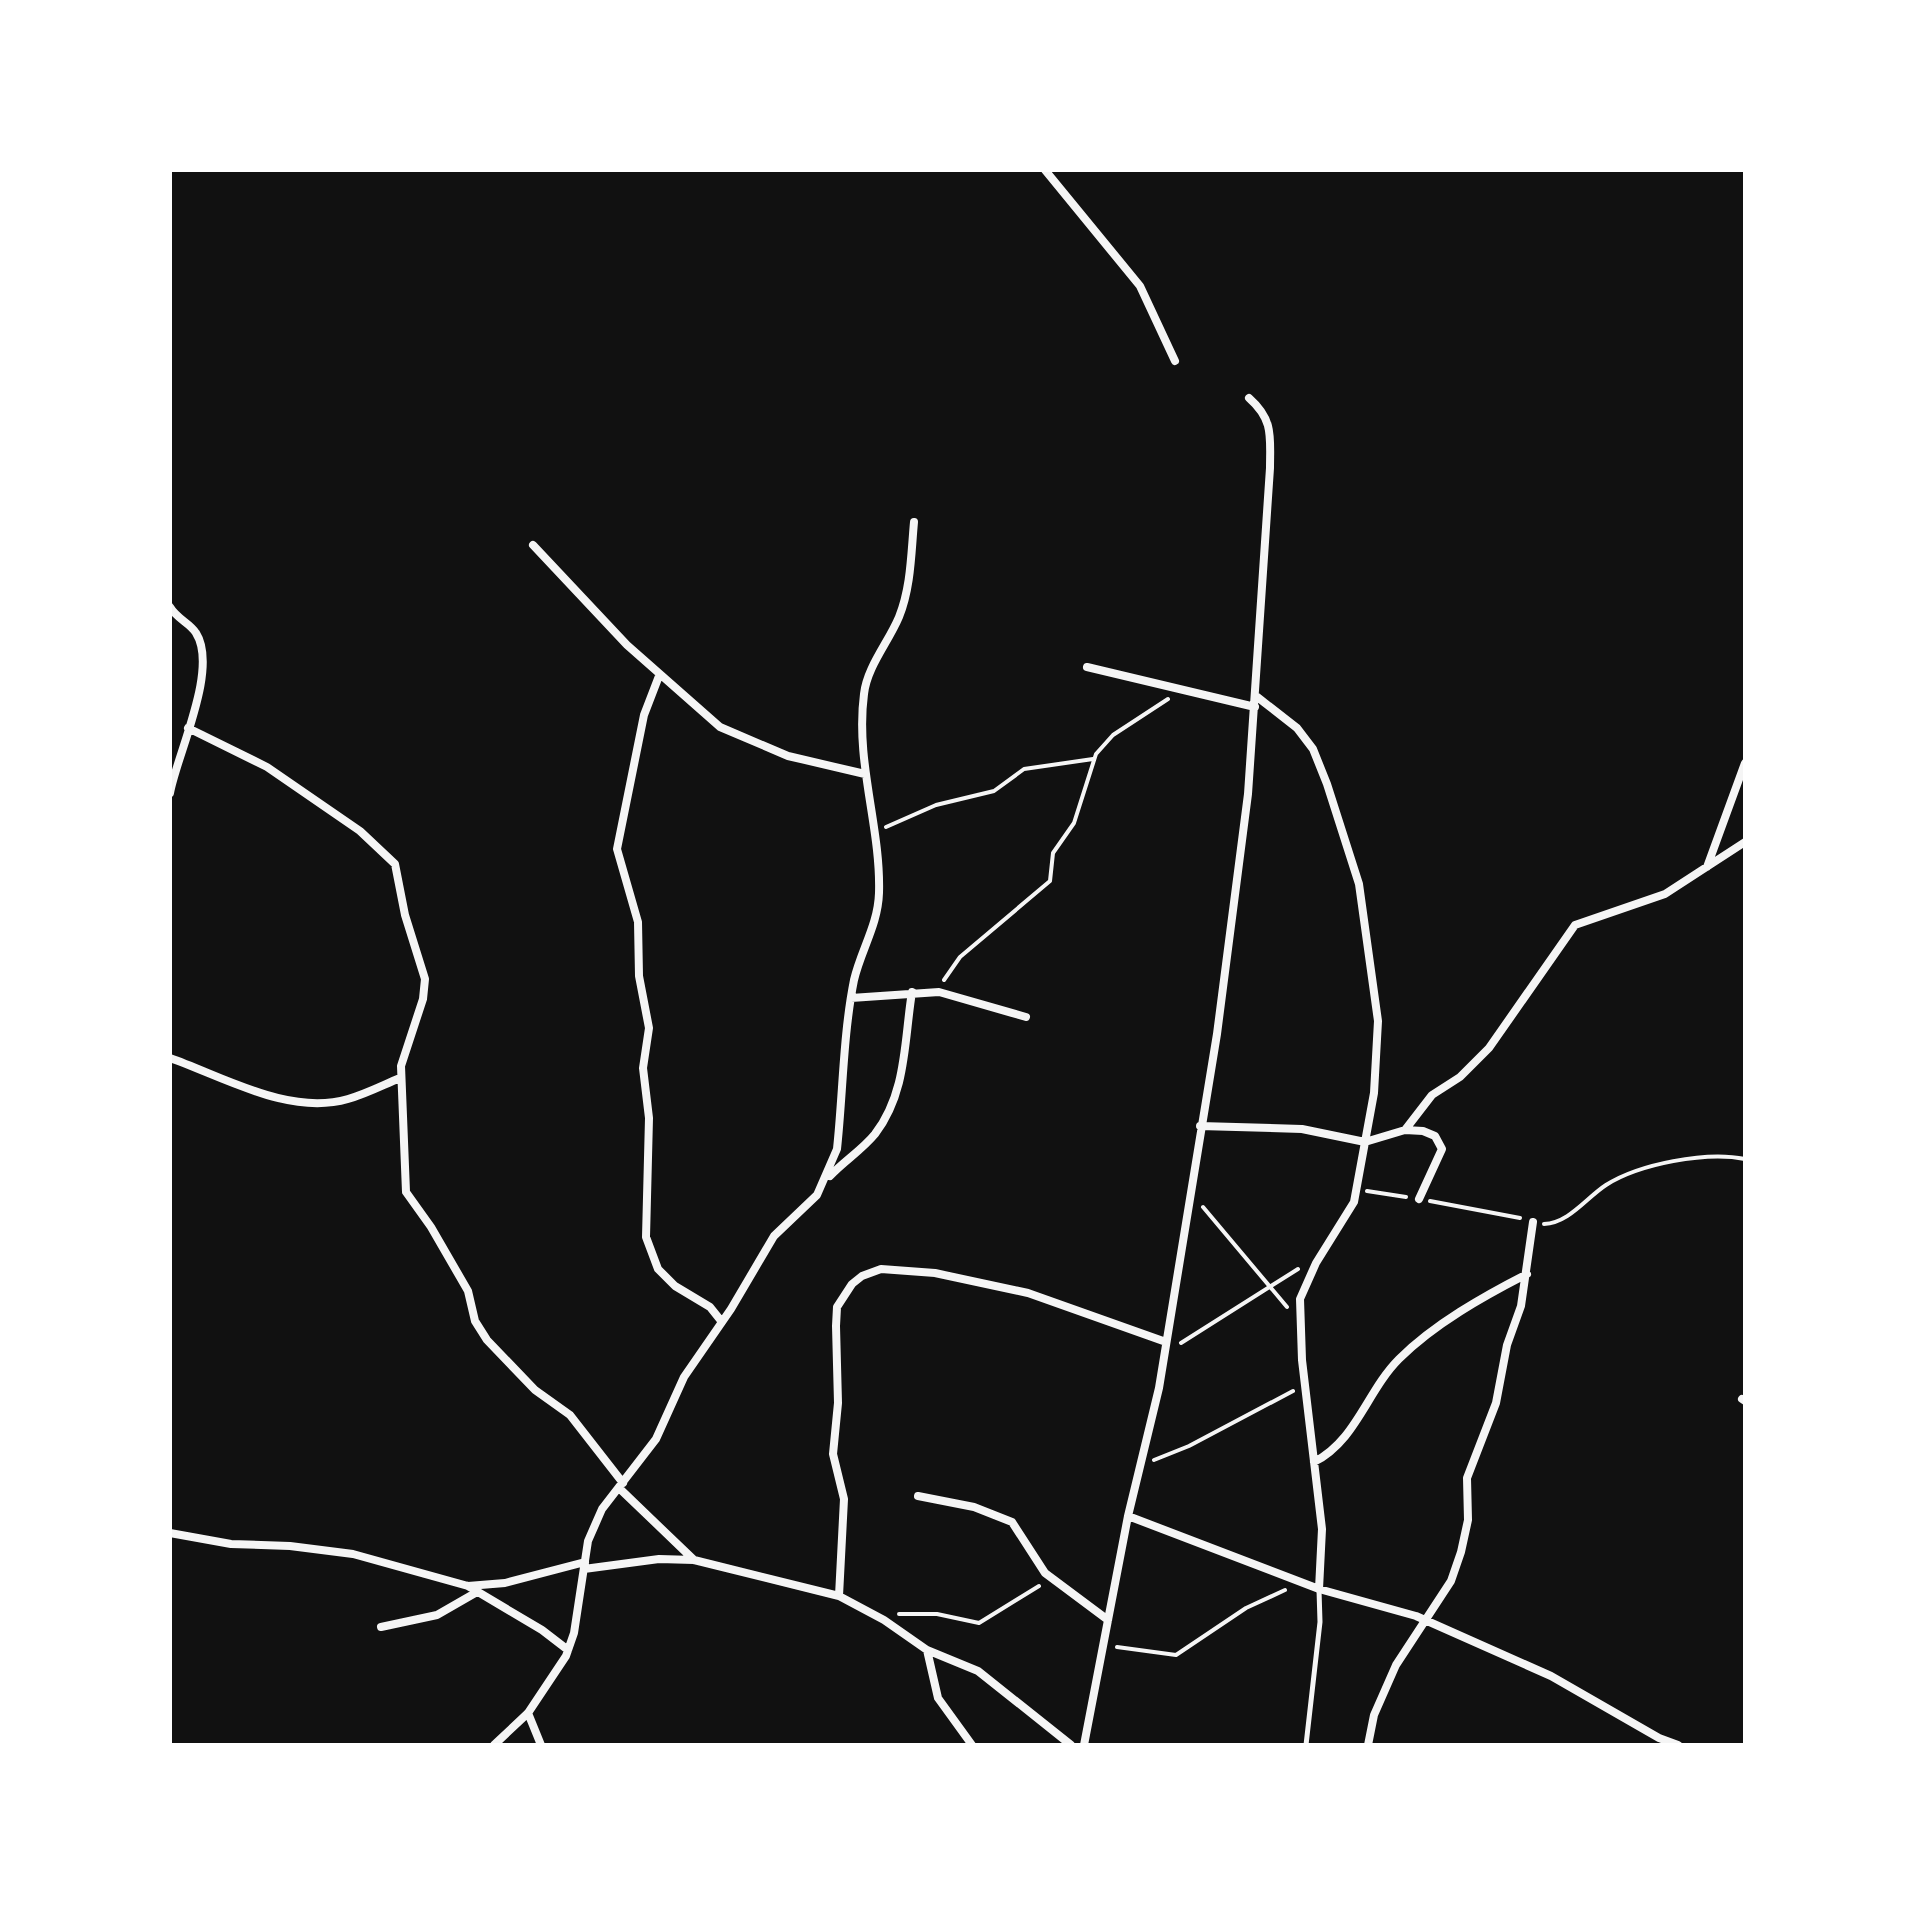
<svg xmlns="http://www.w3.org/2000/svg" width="1915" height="1915" font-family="Commissioner,sans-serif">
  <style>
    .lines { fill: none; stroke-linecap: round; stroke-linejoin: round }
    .path { stroke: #f5f5f5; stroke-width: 4 }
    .service { stroke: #f5f5f5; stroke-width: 5 }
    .minor { stroke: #f5f5f5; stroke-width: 8 }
  </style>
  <rect width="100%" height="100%" fill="#111"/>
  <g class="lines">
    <!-- path -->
    <path class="path" d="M886,827L936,805L994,791L1024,769L1093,759
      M944,980L960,957L1050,881L1053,853L1074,823L1096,754L1113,735L1168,699
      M1367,1191L1406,1197
      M1430,1201L1520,1218
      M1203,1207L1287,1307
      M1544,1224C1569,1223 1586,1198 1606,1185C1639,1164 1706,1151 1745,1159
      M1181,1343L1298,1269
      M1154,1460L1189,1446L1293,1391
      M899,1614H937L979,1623L1039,1586
      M1117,1647L1176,1655L1246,1608L1285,1590"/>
    <!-- service -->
    <path class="service" d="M1306,1745L1320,1622L1319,1590"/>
    <!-- minor -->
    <path class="minor" d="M1045,170L1140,286L1175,361
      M533,545L627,645L720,727L788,756L865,774
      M170,607C177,619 190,623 196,633C219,669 177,754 170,793
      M1087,667L1255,707
      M659,676L644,715L617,849L638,922L639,976L649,1028L643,1068L649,1118L646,1237L658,1269L675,1286L710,1307L722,1322
      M1256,696L1297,728L1313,749L1327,784L1359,884L1378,1021L1374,1093L1354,1202L1316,1263L1300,1299L1302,1360L1322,1529L1319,1589
      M188,728L267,767L360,831L395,864L405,915L425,979L423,999L401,1066L406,1192L431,1227L468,1291L475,1321L487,1340L535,1390L570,1415L623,1483
      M1707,867L1745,763
      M851,998L939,992L1026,1017
      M170,1058C224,1077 289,1116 348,1099C366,1094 383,1085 400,1078
      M1200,1126L1302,1129L1365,1142L1405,1130L1423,1131L1435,1136L1442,1149L1419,1199
      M1405,1130L1432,1095L1460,1077L1489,1048L1575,925L1665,894L1745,842
      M830,1176C844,1161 862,1150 875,1134C907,1092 904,1041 912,992
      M1742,1399L1745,1401
      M1314,1462C1356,1441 1367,1391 1399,1359C1434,1324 1484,1296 1527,1274
      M619,1488L694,1560
      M918,1496L974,1507L1012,1522L1045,1573L1108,1620
      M1128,1516L1319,1589L1416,1616L1551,1676L1659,1738L1678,1745
      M170,1533L231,1544L290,1546L353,1554L468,1586L505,1583L585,1562
      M584,1569L659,1559L694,1560L839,1596L884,1620L927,1650L978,1671L1071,1745
      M468,1586L542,1630L568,1650
      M839,1596L844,1499L833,1454L838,1403L836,1326L837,1307L852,1284L862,1276L881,1269L935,1273L1028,1293L1166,1342
      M381,1627L437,1615L477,1592
      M927,1650L938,1698L972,1745
      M528,1713L541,1745
      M494,1745L528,1713L566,1656L574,1633L588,1541L602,1509L656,1439L684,1377L731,1309L774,1236L817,1195L837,1149C843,1093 843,1035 854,980C861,950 878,925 879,893C881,827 855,762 864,694C867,667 888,643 899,617C911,587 911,555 914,522
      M1084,1745L1128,1516L1159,1388L1217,1034L1248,794L1270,468C1270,437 1274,420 1249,398
      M1368,1745L1374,1715L1396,1665L1451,1581L1461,1552L1468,1520L1467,1478L1496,1403L1507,1345L1521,1306L1533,1222"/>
  </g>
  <!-- border -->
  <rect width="1915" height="1915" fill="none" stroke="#ffffff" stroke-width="344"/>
</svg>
